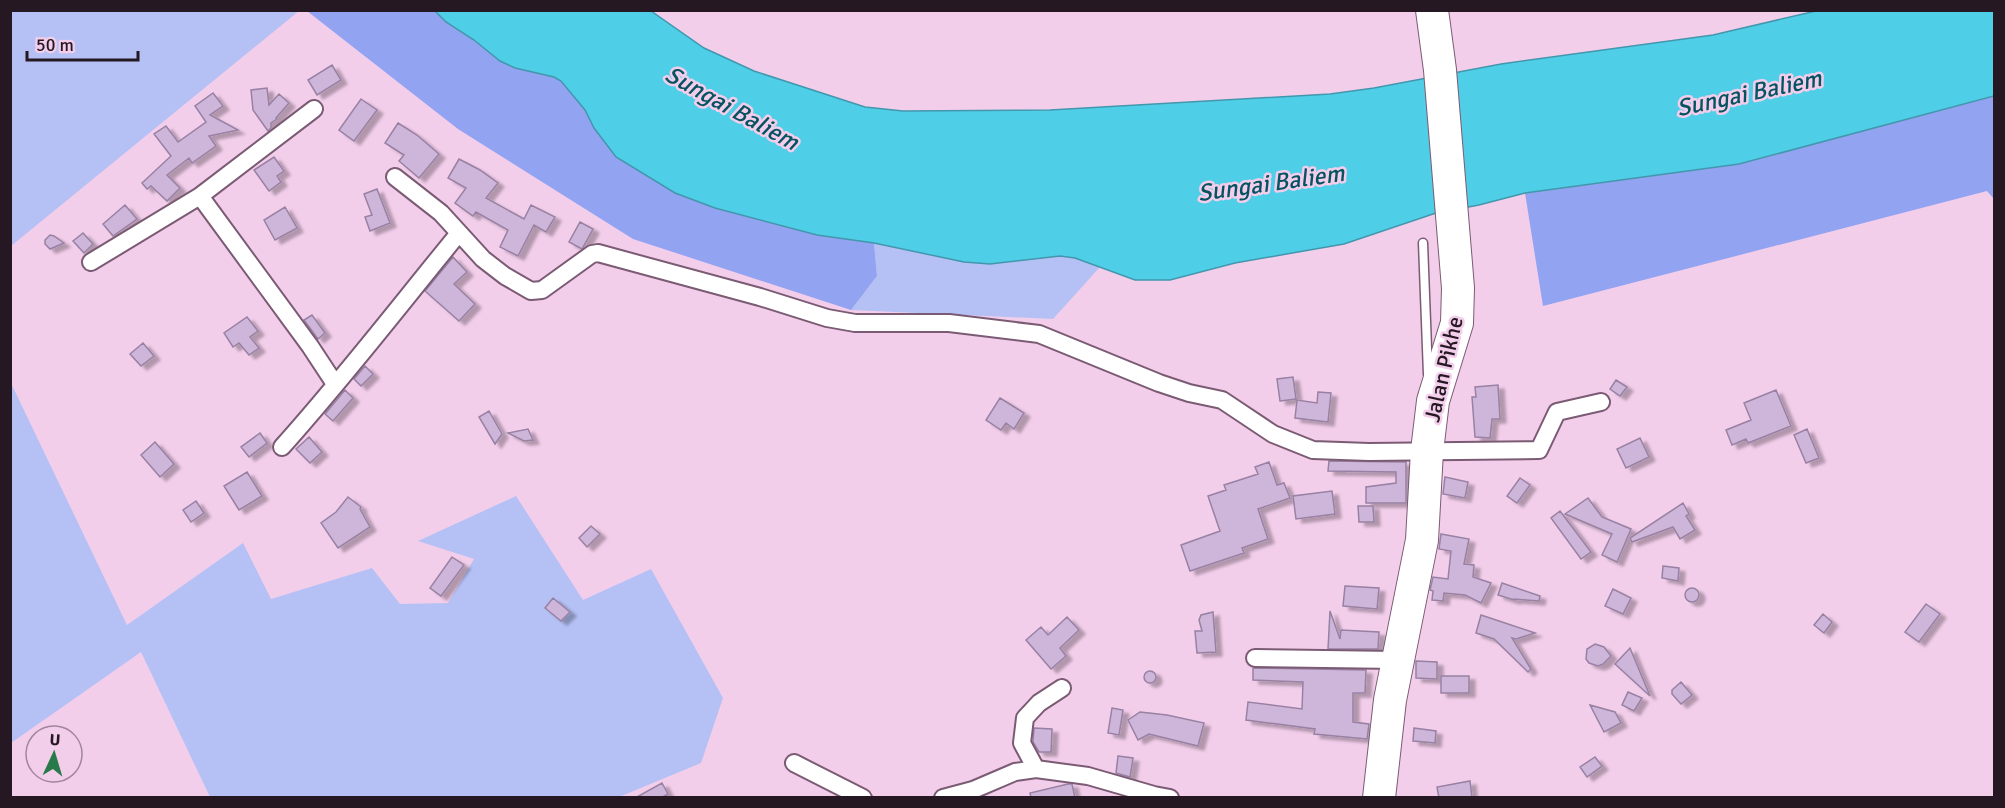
<svg xmlns="http://www.w3.org/2000/svg" width="2005" height="808" font-family="Signika,sans-serif">
  <style>
    .green { fill: #b5c1f5 }
    .forest { fill: #92a3f1 }
    .water { fill: #4fcee8; stroke: #4297ad; stroke-width: 1.5 }
    .building { fill: #ceb6da; stroke: #9881a3; stroke-width: 1.5; filter: url(#shadow) }
    .lines { fill: none; stroke-linecap: round; stroke-linejoin: round }
    .lane-casing { stroke: #7b5b74; stroke-width: 11 }
    .street-casing { stroke: #7b5b74; stroke-width: 20 }
    .highway-casing { stroke: #7b5b74; stroke-width: 34 }
    .lane { stroke: #fff; stroke-width: 8 }
    .street { stroke: #fff; stroke-width: 16 }
    .highway { stroke: #fff; stroke-width: 32 }
    .labels { text-anchor: middle; stroke-width: 5; stroke-linejoin: round; paint-order: stroke }
    .street-label { font-size: 22px; fill: #251822; stroke: #f3ceeb }
    .water-label { font-size: 24px; font-style: italic; fill: #055361; stroke: #f3ceeb }
  </style>
  <defs>
    <filter id="shadow"><feDropShadow dx="6" dy="4" stdDeviation="1.5" flood-color="#0004"/></filter>
  </defs>
  <rect width="100%" height="100%" fill="#f3ceeb"/>
  <!-- green -->
  <path class="green" d="M11,10H299V11L11,246Z
    M874,243L964,262L990,264L1060,256L1075,258L1100,267L1053,319L851,310L877,276Z
    M10,381L127,625L243,543L271,599L372,568L400,604L448,603L474,559L418,541L516,496L583,600L651,569L723,698L701,763L619,797H210L141,652L11,743Z"/>
  <!-- forest -->
  <path class="forest" d="M307,11H435L446,22L474,40L500,61L515,68L554,77L561,81L585,110L594,128L651,177L675,193L715,208L775,224L817,235L874,243L877,276L851,310L633,239L458,129Z
    M1994,96V199L1987,191L1543,306L1525,193L1739,164Z"/>
  <!-- water -->
  <path class="water" d="M435,11H651L704,48L754,71L865,107L903,111L1050,110L1330,94L1374,88L1501,64L1713,35L1816,11H1994V96L1739,164L1525,193L1479,205L1436,213L1344,244L1235,263L1170,280H1135L1075,258L1060,256L990,264L964,262L874,243L817,235L715,208L675,193L616,157L594,128L585,110L561,81L554,77L515,68L500,61L474,40L446,22Z"/>
  <!-- building -->
  <path class="building" d="M332,65L341,80L317,95L308,80Z
    M267,88L269,105L279,94L289,103L276,118L277,119L271,123V128L268,131L253,110L251,90Z
    M213,93L223,106L210,115L238,130L209,136L216,146L192,163L189,158L167,175L180,188L167,201L151,186L147,189L142,183L171,156L154,134L166,126L178,142L206,122L195,106Z
    M361,99L377,110L354,141L339,130Z
    M398,123L417,135L439,154L419,178L399,161L404,155L385,143Z
    M274,157L284,171L277,176L281,182L269,191L254,170Z
    M459,159L480,170L498,183L486,198L524,219L531,205L555,217L546,232L534,225L518,256L500,247L508,230L476,212L473,216L455,203L466,188L448,178Z
    M377,189L390,223L370,231L365,217L372,215L364,194Z
    M125,205L137,219L113,236L103,224Z
    M285,207L297,228L275,240L264,220Z
    M580,222L593,229L582,249L569,242Z
    M83,233L93,244L84,253L73,241Z
    M50,235L54,236L64,243L50,249L45,244V240Z
    M453,257L467,272L454,284L475,304L459,321L425,291Z
    M312,315L325,333L318,339L304,320Z
    M247,317L258,331L250,337L259,348L249,355L239,343L233,347L224,333Z
    M143,343L154,356L141,366L130,354Z
    M365,366L373,374L361,386L354,379Z
    M1293,377L1296,399L1280,401L1277,379Z
    M1616,380L1627,387L1620,396L1610,389Z
    M1498,385L1500,419H1492L1490,438L1475,437L1472,397H1476L1475,387Z
    M345,390L353,398L333,421L325,414Z
    M1776,390L1791,426L1748,443L1746,439L1732,445L1726,430L1751,420L1744,403Z
    M1318,392L1331,393L1328,422L1295,418L1297,400L1317,403Z
    M1000,398L1024,413L1014,429L1006,423L1001,430L986,420Z
    M489,411L502,434L495,444L479,417Z
    M528,429L533,440L524,441L508,433Z
    M1807,429L1819,458L1806,463L1794,435Z
    M260,433L267,443L249,457L241,447Z
    M309,437L322,452L310,463L296,449Z
    M1640,438L1649,457L1626,468L1617,449Z
    M155,442L174,464L160,477L141,455Z
    M1329,461L1406,462V503H1366V487L1396,483V472L1328,471Z
    M1269,462L1277,485L1284,483L1290,498L1258,509L1268,539L1242,548L1244,553L1190,571L1181,545L1220,531L1208,496L1226,490L1224,485L1258,474L1255,467Z
    M247,472L262,496L239,510L224,486Z
    M1445,477L1468,482L1465,498L1443,494Z
    M1520,478L1530,485L1517,503L1507,496Z
    M1332,491L1335,514L1296,519L1293,496Z
    M348,497L361,507L360,509L370,527L338,548L321,523L336,512Z
    M1588,498L1602,517L1631,529L1617,562L1602,555L1612,534L1565,514Z
    M196,501L204,513L191,522L183,510Z
    M1683,503L1689,514L1686,516L1695,530L1680,539L1673,527L1632,542L1630,538Z
    M1358,506H1373L1374,522H1359Z
    M1560,511L1591,552L1581,559L1551,518Z
    M591,526L600,534L587,547L579,538Z
    M1441,534L1469,539L1464,564L1474,565L1473,577L1491,583L1481,603L1465,595L1444,593L1443,601L1432,600L1433,591L1430,590L1433,577L1448,579L1451,551L1439,549Z
    M452,557L464,565L441,596L430,588Z
    M1663,566L1679,568L1678,581L1662,578Z
    M1502,583L1540,596L1539,601L1514,599V600L1498,595Z
    M1345,586L1379,588L1377,609L1343,606Z
    M1685 595a7 7 0 1 1 14 0a7 7 0 1 1-14 0Z
    M1613,589L1631,598L1623,614L1605,606Z
    M553,598L570,612L561,621L545,608Z
    M1926,604L1940,614L1919,642L1905,632Z
    M1330,611L1340,639L1341,630L1379,632L1378,649H1328Z
    M1213,612L1216,652L1197,653L1195,631H1202L1199,620L1201,615Z
    M1823,614L1832,622L1824,633L1814,625Z
    M1481,615L1535,633L1516,639L1512,638L1531,669L1528,672L1494,639L1476,633Z
    M1067,617L1079,630L1060,648L1066,656L1051,669L1026,640L1041,627L1048,635Z
    M1595,644L1604,647L1611,656L1603,664L1598,666L1589,663L1586,659L1587,649Z
    M1630,648L1650,696L1615,664Z
    M1416,661L1437,662V679L1416,678Z
    M1253,668L1366,670L1365,693H1353V722L1369,724L1367,739L1314,734L1315,729L1246,720L1248,702L1302,709L1303,682L1253,680Z
    M1144 677a6 6 0 1 1 12 0a6 6 0 1 1-12 0Z
    M1441,676H1469V693H1441Z
    M1681,682L1692,695L1681,704L1672,694V690Z
    M1628,692L1642,698L1634,711L1622,705Z
    M1590,705L1615,712L1621,723L1604,732Z
    M1112,708L1123,710L1119,735L1108,733Z
    M1140,712L1167,715L1204,723L1198,746L1149,734L1138,740L1128,720Z
    M1034,728L1052,729L1051,752H1039L1033,742Z
    M1414,728L1436,731L1435,743L1413,741Z
    M1118,756L1133,758L1130,777L1116,773Z
    M1595,757L1602,766L1587,777L1580,767Z
    M1470,781L1472,798H1439L1437,787Z
    M662,783L668,794L661,798H635Z
    M1068,784H1072L1075,798H1031L1030,793Z"/>
  <g class="lines">
    <!-- lane casing -->
    <g class="lane-casing">
      <path id="lane" d="M1423,243L1428,374"/>
    </g>
    <!-- street casing -->
    <g class="street-casing">
      <path id="street" d="M395,177L441,213L483,259L505,276L531,291L542,290L592,254L598,253L760,297L827,318L855,323H949L1039,334L1159,383L1189,393L1222,400L1273,434L1313,450L1369,452L1539,450L1557,412L1601,402
        M200,196L310,346L335,384
        M91,262L200,196L314,109
        M282,447C344,378 400,305 459,233
        M1255,658L1397,660
        M794,763L863,798
        M1036,769L1022,743L1025,718L1039,703L1062,688
        M943,798L973,790L1015,772L1036,769L1088,776L1154,795L1170,798"/>
    </g>
    <!-- highway casing -->
    <g class="highway-casing">
      <path id="highway" d="M1379,798L1390,700L1422,540L1427,451L1433,401L1457,323L1458,288L1440,70L1432,10"/>
    </g>
    <!-- lane -->
    <use href="#lane" class="lane"/>
    <!-- street -->
    <use href="#street" class="street"/>
    <!-- highway -->
    <use href="#highway" class="highway"/>
  </g>
  <g class="labels">
    <!-- street labels -->
    <g class="street-label">
      <text transform="translate(1443 369) rotate(-77)" y="8">Jalan Pikhe</text>
    </g>
    <!-- water labels -->
    <g class="water-label">
      <text transform="translate(1749 93) rotate(-12)" y="8">Sungai Baliem</text>
      <text transform="translate(732 108) rotate(29)" y="8">Sungai Baliem</text>
      <text transform="translate(1271 183) rotate(-8)" y="8">Sungai Baliem</text>
    </g>
  </g>
  <!-- border -->
  <rect width="2005" height="808" fill="none" stroke="#251822" stroke-width="24"/>
  <!-- north arrow -->
  <g transform="translate(54 754) rotate(4)"><circle r="28" fill="#f3ceeb" stroke="#a1859b" stroke-width="1.5"/>
  <path d="M0-4.5L10 22L0 15L-10 22Z" fill="#297a4a"/>
  <text y="-9" font-size="16" font-weight="bold" text-anchor="middle" fill="#251822">U</text>
  </g>
  <!-- scale -->
  <path d="M27 51v9h111v-9" fill="none" stroke="#251822" stroke-width="3"/>
  <text x="36" y="51" font-size="18" fill="#251822" stroke="#f3ceeb" stroke-width="4.5" paint-order="stroke">50 m</text>
</svg>
